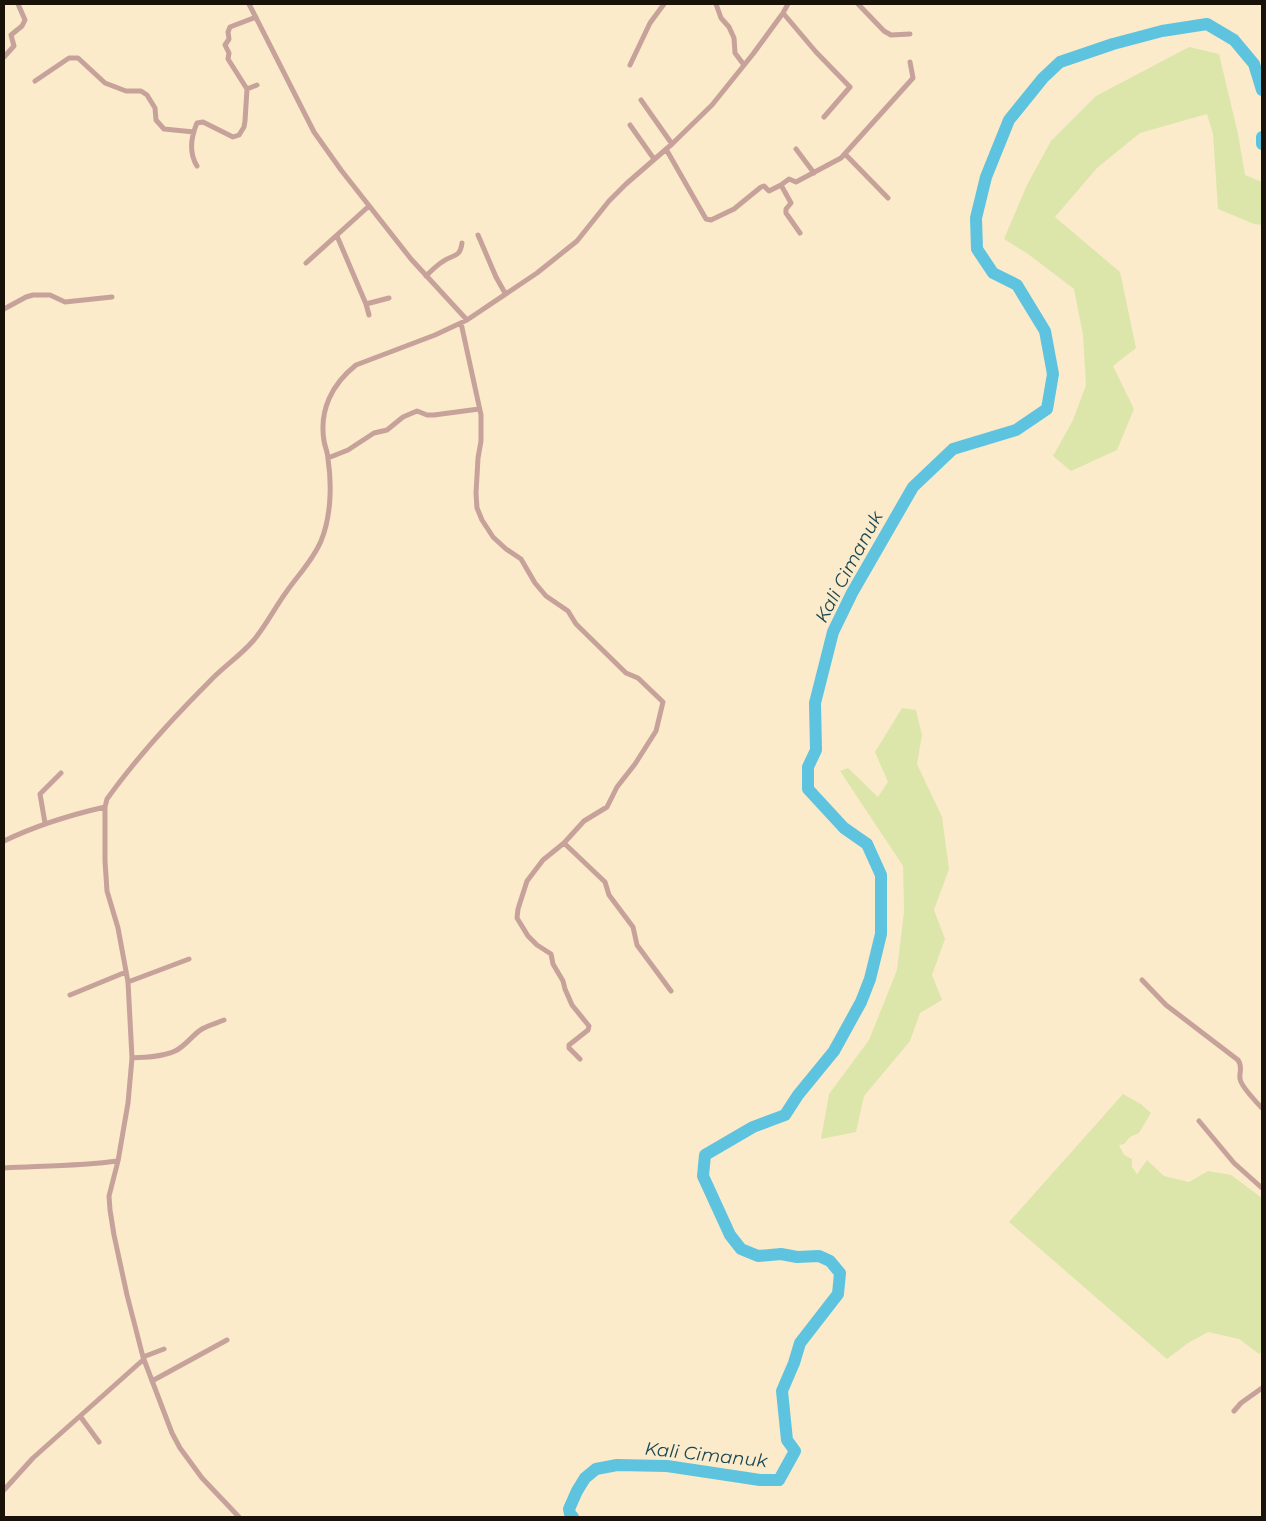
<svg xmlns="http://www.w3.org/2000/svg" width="1266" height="1521" font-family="Montserrat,sans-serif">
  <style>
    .green { fill: #dce6ab }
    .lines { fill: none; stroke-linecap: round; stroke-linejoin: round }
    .river { stroke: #5ec3df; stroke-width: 12 }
    .street { stroke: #c7a29a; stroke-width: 5 }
    .labels { text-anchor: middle; stroke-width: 4; stroke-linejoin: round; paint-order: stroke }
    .water-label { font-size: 18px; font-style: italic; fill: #1a4753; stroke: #fbebcb }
  </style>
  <rect width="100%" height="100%" fill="#fbebcb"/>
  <!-- green -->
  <path class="green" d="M1189,47L1219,54L1238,134L1245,175L1262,182V225L1254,224L1218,209L1213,134L1207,114L1140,133L1097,168L1055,217L1120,272L1136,348L1113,366L1134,409L1117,450L1071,471L1053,456L1073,420L1086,385L1083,335L1074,289L1028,254L1004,239L1027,185L1051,141L1096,96Z
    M902,708L916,710L922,735L917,764L942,817L949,869L934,910L945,939L932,975L942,1000L920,1013L910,1041L864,1096L856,1132L821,1139L829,1094L869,1040L897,970L904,912L903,866L840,771L848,768L878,797L888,782L875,752Z
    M1123,1094L1141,1104L1151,1113L1139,1133L1130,1137L1124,1144L1119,1145L1124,1155L1132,1159V1167L1137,1174L1147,1160L1164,1176L1189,1182L1208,1171L1231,1175L1262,1198V1351L1259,1354L1239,1339L1208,1332L1188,1343L1167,1359L1009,1222Z"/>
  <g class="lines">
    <!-- river -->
    <path class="river" d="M1262,137V144
      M573,1517L570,1514L569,1509L577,1491L585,1478L596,1469L617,1465L667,1466L760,1480H779L795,1451L787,1440L782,1391L794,1363L800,1343L838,1294L840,1273L830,1261L819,1256L797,1257L781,1254L758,1256L741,1249L730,1235L703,1176L705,1155L753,1127L785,1115L798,1095L834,1051L861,1002L870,979L881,934V875L867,844L844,828L808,789V767L816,750L815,703L833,632L852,593L913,487L953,449L1016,430L1047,409L1053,374L1045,331L1017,285L993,273L977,249L976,218L986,177L1009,120L1043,78L1060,62L1113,44L1162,31L1207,24L1234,40L1254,64L1262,90"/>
    <!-- street -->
    <path class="street" d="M249,4L314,132L341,170L411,259L467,320
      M716,4L721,18L729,27L734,38L735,53L744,65
      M858,4L884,31L891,35L910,34
      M783,13L816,52L850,87L824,117
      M4,57L14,46L11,35L22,26L25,20L18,4
      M630,65L650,23L664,4
      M35,81L69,58H78L105,83L126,91H141L147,95L155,108L156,120L164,129L194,132
      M247,89L257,85
      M641,100L672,144
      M630,125L654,159
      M666,149L706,219L711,220L734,209L761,187L764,186L769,191L781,185L789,179L796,182L841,158L913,78L910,62
      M796,149L814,173
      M845,154L888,198
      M197,166C189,153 191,137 197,123L203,122L233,137L239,135L244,127L245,121L247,89L228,59L229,53L225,45L229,39L228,32L230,27L256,17
      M781,185L791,203L786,209V213L800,233
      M478,235L496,277L505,293
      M337,236L366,304L369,315
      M306,263L369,206
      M426,276C431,271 436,266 442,262C452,254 460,259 462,243
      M366,304L389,298
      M4,309L26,297L33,295H50L65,302L112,297
      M461,323L481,415V441L478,458L476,493L477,508L482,520L493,537L506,549L521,559L535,583L546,596L568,611L576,624L626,673L638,678L663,702L656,731L635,764L617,787L607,807L584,821L564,843L543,860L527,881L518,909L517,918L528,936L537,945L551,954L553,964L563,981L565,989L572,1005L589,1026L588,1030L569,1045V1048L580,1059
      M328,458L348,450L374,433L387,430L403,417L417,411L427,415H434L479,409
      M45,823L40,794L61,773
      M4,841C37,825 70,815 105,807
      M564,843L605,882L609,895L633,927L637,945L671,991
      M1142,980L1166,1005L1238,1060C1243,1067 1239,1072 1240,1079C1241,1086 1257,1103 1262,1108
      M128,982L189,959
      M70,995L126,972
      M132,1058C146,1057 162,1057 175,1051C186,1046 192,1035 202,1029C209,1025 217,1023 224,1020
      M1199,1121L1234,1163L1262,1188
      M4,1168C42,1166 80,1166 118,1161
      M143,1357L164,1349
      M152,1381L227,1340
      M1234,1411L1241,1403L1262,1388
      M80,1416L99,1442
      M4,1490L33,1458L144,1359
      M239,1517L202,1478L180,1448L172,1433L143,1357L127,1295L114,1235L110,1210L109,1196L118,1161L128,1103L132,1058L128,982L118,928L107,891L105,861V807L107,799C137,757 173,718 209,682C223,667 240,656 253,641C266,626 275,607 287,591C299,574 313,560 321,541C331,517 332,485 328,459C328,453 325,447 324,441C319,410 332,384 356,365L435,335L467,320L537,273L577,241L609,201L626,184L672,144L712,105L753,54L783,13L788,4"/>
  </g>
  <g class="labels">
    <!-- water labels -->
    <g class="water-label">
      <text transform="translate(849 567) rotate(-62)" y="6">Kali Cimanuk</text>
      <text transform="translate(706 1455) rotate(6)" y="6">Kali Cimanuk</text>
    </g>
  </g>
  <!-- border -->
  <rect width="1266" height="1521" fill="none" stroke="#181208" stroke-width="10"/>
</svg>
